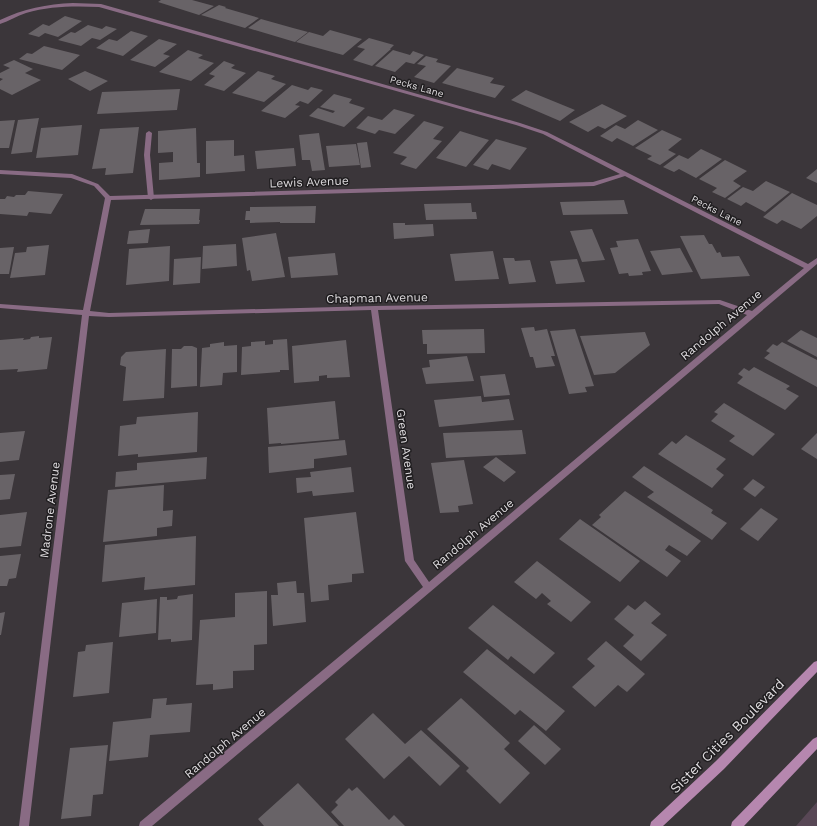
<svg xmlns="http://www.w3.org/2000/svg" width="817" height="826" font-family="'Work Sans',sans-serif">
  <style>
    .green { fill: #584755 }
    .building { fill: #686367 }
    .lines { fill: none; stroke-linecap: round; stroke-linejoin: round }
    .service { fill: #896b84; fill-rule: evenodd }
    .minor { fill: #896b84; fill-rule: evenodd }
    .secondary { fill: #b687af; fill-rule: evenodd }
    .labels { text-anchor: middle; stroke-width: 3; stroke-linejoin: round; paint-order: stroke }
    .far-street-label { font-size: 10px; fill: #dedbde; stroke: #201e20 }
    .street-label { font-size: 12px; fill: #dedbde; stroke: #201e20 }
    .near-street-label { font-size: 14px; fill: #dedbde; stroke: #201e20 }
  </style>
  <rect width="100%" height="100%" fill="#3b363a"/>
  <!-- green -->
  <path class="green" d="M817,802V826H796Z"/>
  <!-- building -->
  <path class="building" d="M161,0H192L214,6L199,15L158,2Z
    M219,5L226,7L225,8L259,18L245,28L201,15Z
    M65,16L82,21L58,37L45,33L39,37L28,34L43,24L49,26Z
    M261,19L293,28L308,32L295,42L248,28Z
    M88,25L102,29L106,26L117,29L100,40L92,38L81,46L58,40L71,32L75,33Z
    M330,30L362,39L343,55L296,42L309,32L323,36Z
    M131,31L148,36L123,56L96,48L109,39L117,41Z
    M369,38L394,45L390,49H391L372,66L353,60L365,49L357,47Z
    M159,39L177,44L163,54L170,56L155,67L130,60Z
    M44,46L80,55L62,70L19,59L27,53L32,54Z
    M188,50L203,55L198,58L214,63L191,81L159,72Z
    M393,50L410,55L413,51L424,55L414,64L406,62L395,72L375,66Z
    M426,56L438,59L436,62L451,66L434,83L414,77L426,66L417,64Z
    M14,60L33,69L25,73L41,80L12,95L0,89V81L3,79L0,78V73L10,68L3,65Z
    M224,61L235,65L231,68L246,73L224,91L204,85L215,76L209,74Z
    M457,68L494,78L490,83L505,86L495,98L442,83Z
    M85,71L108,81L90,91L68,79Z
    M258,71L275,76L271,79L286,84L264,102L232,93Z
    M292,85L308,90L311,87L323,90L308,104L300,101L295,105L300,106L285,118L261,111Z
    M180,89L177,110L97,114L102,92Z
    M526,90L575,110L560,121L511,100Z
    M334,94L352,99L349,103L365,108L344,127L309,116L318,108L333,113L335,111L320,107Z
    M602,104L627,116L605,129L598,126L588,132L569,122Z
    M394,109L415,115L395,134L379,130L375,134L356,128L368,116L382,120Z
    M39,118L32,152L11,154L18,120Z
    M15,120L9,148H0V121Z
    M638,120L658,130L633,146L617,138L612,142L600,136L616,125L625,129Z
    M424,121L444,127L433,139L442,141L416,169L400,164L407,157L393,153Z
    M82,125L78,155L36,158L41,128Z
    M139,127L133,173L105,175L106,168L92,169L100,129Z
    M196,128L197,163H200V177L159,180V163L173,162V152L158,153V131Z
    M662,130L682,139L668,150L676,154L660,165L647,159L652,156L635,148Z
    M460,131L489,140L466,167L436,158Z
    M319,133L325,170L312,171L310,160H302L299,135Z
    M496,139L527,148L510,170L492,164L488,170L473,165Z
    M234,140V156L244,155L245,171L206,174V141Z
    M367,142L371,167L361,168L357,143Z
    M356,144L360,165L329,167L326,146Z
    M294,148L296,166L257,169L255,151Z
    M701,149L722,159L696,178L679,169L674,172L663,167L679,155L688,159Z
    M725,160L747,171L733,181L741,186L725,198L712,192L717,188L699,179Z
    M817,169V183L806,178Z
    M766,181L790,192L765,212L746,202L741,206L727,199L743,187L753,191Z
    M28,191L63,194L51,214L29,212L27,216L0,214V199H5L7,196L14,197L16,195H25Z
    M792,193L817,205V216L801,229L782,220L777,224L763,217Z
    M624,200L628,214L563,215L560,202Z
    M471,203L472,212H476L477,219L426,220L424,204Z
    M316,206L315,223H280V222L250,223V220H245L246,211H250V207Z
    M145,209H200L199,220H200L199,224L140,225Z
    M393,223H405V225L433,224L434,236L394,239Z
    M150,229L148,243L127,244L129,231Z
    M592,229L605,260L582,262L570,231Z
    M276,233L285,277L252,281L250,270L247,271L242,238Z
    M704,235L709,244H712L717,253L720,252L722,257L739,256L750,276L701,279L680,236Z
    M638,239L651,271L642,272L643,275L629,276L628,273L619,274L610,248L618,247L616,241Z
    M236,244L237,266L202,269L203,246Z
    M49,245L45,275L10,278L15,253L26,252L27,247Z
    M170,246L169,281L126,285L129,249Z
    M14,247L9,274H0V248Z
    M680,248L693,272L662,275L650,251Z
    M493,251L499,279L455,281L450,254Z
    M335,253L338,275L291,278L288,257Z
    M201,257L200,283L173,285L174,259Z
    M503,258H514L515,261L530,260L536,282L509,284Z
    M577,259L585,282L556,284L550,261Z
    M534,327L535,331L547,329L555,356H551L555,366L536,368L533,357H530L521,328Z
    M484,329L485,353L427,354V344H423L422,330Z
    M575,329L594,386L585,387L587,392L569,394L550,331Z
    M801,330L817,338V357L787,341Z
    M645,332L650,345L615,373L594,375L580,336Z
    M39,336V338L52,337L47,369L17,372L18,369L0,370V340L24,338L23,340L30,339L31,337Z
    M287,339L289,370H280V372L241,375L242,347L251,346V342L265,341V345L273,344V340Z
    M346,340L350,377L327,378V375L319,376V381L294,383L292,346Z
    M224,342V346L237,345V372L223,373L222,385L200,387L202,348L210,347V344Z
    M782,342L817,360V387L764,358L770,353L766,351L773,344L777,346Z
    M184,346H192L197,348V386L171,388L172,349H181Z
    M166,349L164,398L123,401L126,367L120,365L121,357L126,352Z
    M467,356L474,381L426,384L422,368L430,367L429,360Z
    M754,367L790,386L786,389L799,396L785,410L737,383L743,377L738,374L744,368L749,371Z
    M505,374L510,395L484,397L480,376Z
    M481,396L482,402L509,399L514,420L439,427L434,400Z
    M335,401L339,439L281,444V443L269,444L267,408Z
    M724,403L775,434L753,456L729,441L735,436L711,421L718,414L714,412Z
    M198,412L197,452L138,457V454L118,456L120,426L136,424L137,417Z
    M522,430L526,454L446,458L443,433Z
    M25,431L19,460L0,462V433Z
    M817,433V459L801,449Z
    M686,435L726,459L716,469L724,475L712,488L658,454L672,441L676,444Z
    M345,440L347,455L314,459V468L269,473L268,447Z
    M207,457L206,479L115,487L116,472L137,470V463Z
    M496,457L516,472L504,482L483,467Z
    M464,460L473,504L458,506L459,512L440,513L431,463Z
    M644,466L713,510L711,513L727,523L712,540L647,497L654,492L632,477Z
    M351,467L354,492L313,496L312,491L297,493L296,478L311,477L310,472Z
    M15,474L10,499L0,500V475Z
    M753,479L765,487L755,497L743,489Z
    M164,485L163,511L173,510L172,526L157,528V536L103,542L108,490Z
    M625,491L701,541L687,556L669,545L665,550L681,561L667,577L592,525L601,517L599,515Z
    M761,508L778,519L758,541L740,529Z
    M27,512L21,546L0,548V515Z
    M356,512L364,573L352,574V582L328,585L329,600L311,602L304,518Z
    M580,519L640,561L620,582L559,539Z
    M196,536L195,585L144,590L145,577L102,582L105,545Z
    M21,554L16,578L9,579L7,586H0V556Z
    M537,561L591,602L571,622L547,604L551,601L542,593L536,599L514,582Z
    M296,581L297,593H304L306,622L273,626L271,595H278L277,583Z
    M267,591V644L254,645V670L233,671V688L213,690V684L196,685L200,620L235,617V593Z
    M193,594L192,640L171,642V639L158,640L160,597H167V600L177,599L178,596Z
    M157,599L156,633L119,637L122,603Z
    M645,601L661,614L651,623L667,635L641,661L623,646L634,635L614,619L628,605L635,610Z
    M493,605L555,653L534,674L511,656L508,660L468,628Z
    M5,612L1,635H0V613Z
    M606,641L645,674L627,692L618,685L595,707L572,687L595,666L587,659Z
    M113,642L109,693L73,697L78,652L85,651L86,645Z
    M487,649L565,711L546,731L520,710L515,715L463,672Z
    M167,698L166,705L192,703L190,732L150,735L148,757L109,761L113,722L151,718L153,699Z
    M461,698L510,743L504,749L530,773L500,804L466,771L469,768L427,729Z
    M373,713L405,744L421,730L460,766L440,786L409,756L384,779L345,739Z
    M534,725L561,749L545,765L518,741Z
    M108,745L103,794L93,795L91,816L61,819L70,748Z
    M298,783L339,826H264L258,819Z
    M357,787L389,820L394,815L405,826H344L331,812L338,805L335,802L349,788L352,791Z"/>
  <g class="lines">
    <!-- service -->
    <path class="service" d="M149,131L152,133L150,155L154,198L151,200L148,198L144,155L146,133Z"/>
    <!-- minor -->
    <path class="minor" d="M73,3L101,4L520,123L547,132L808,264L817,258V264L325,681L152,826H139L140,822L423,587L405,561L371,310L109,317L89,316L29,826H19L82,315L0,308V304L83,310L105,198L94,186L71,178L0,174V170L72,174L98,184L110,196L593,182L620,174L543,134L516,125L99,7C74,6 50,6 26,13C17,16 9,21 0,24V20C23,9 47,4 73,3ZM625,176L804,268L752,311L720,300L374,306L109,313L90,311L111,200L594,186ZM719,304L747,315L429,582L414,560L378,310Z"/>
    <!-- secondary -->
    <path class="secondary" d="M817,661V672L724,769L663,826H650L651,822L716,761L814,662Z
      M817,737V749L744,826H731L732,822L813,739Z"/>
  </g>
  <g class="labels">
    <!-- far-street labels -->
    <g class="far-street-label">
      <text transform="translate(417 86) rotate(16)" y="4">Pecks Lane</text>
      <text transform="translate(717 210) rotate(27)" y="4">Pecks Lane</text>
    </g>
    <!-- street labels -->
    <g class="street-label">
      <text transform="translate(309 182) rotate(-2)" y="4">Lewis Avenue</text>
      <text transform="translate(377 298) rotate(-1)" y="4">Chapman Avenue</text>
      <text transform="translate(721 325) rotate(-40)" y="4">Randolph Avenue</text>
      <text transform="translate(406 449) rotate(82)" y="4">Green Avenue</text>
      <text transform="translate(50 510) rotate(-83)" y="4">Madrone Avenue</text>
      <text transform="translate(473 534) rotate(-40)" y="4">Randolph Avenue</text>
      <text transform="translate(225 743) rotate(-40)" y="4">Randolph Avenue</text>
    </g>
    <!-- near-street labels -->
    <g class="near-street-label">
      <text transform="translate(727 736) rotate(-45)" y="5">Sister Cities Boulevard</text>
    </g>
  </g>
</svg>
